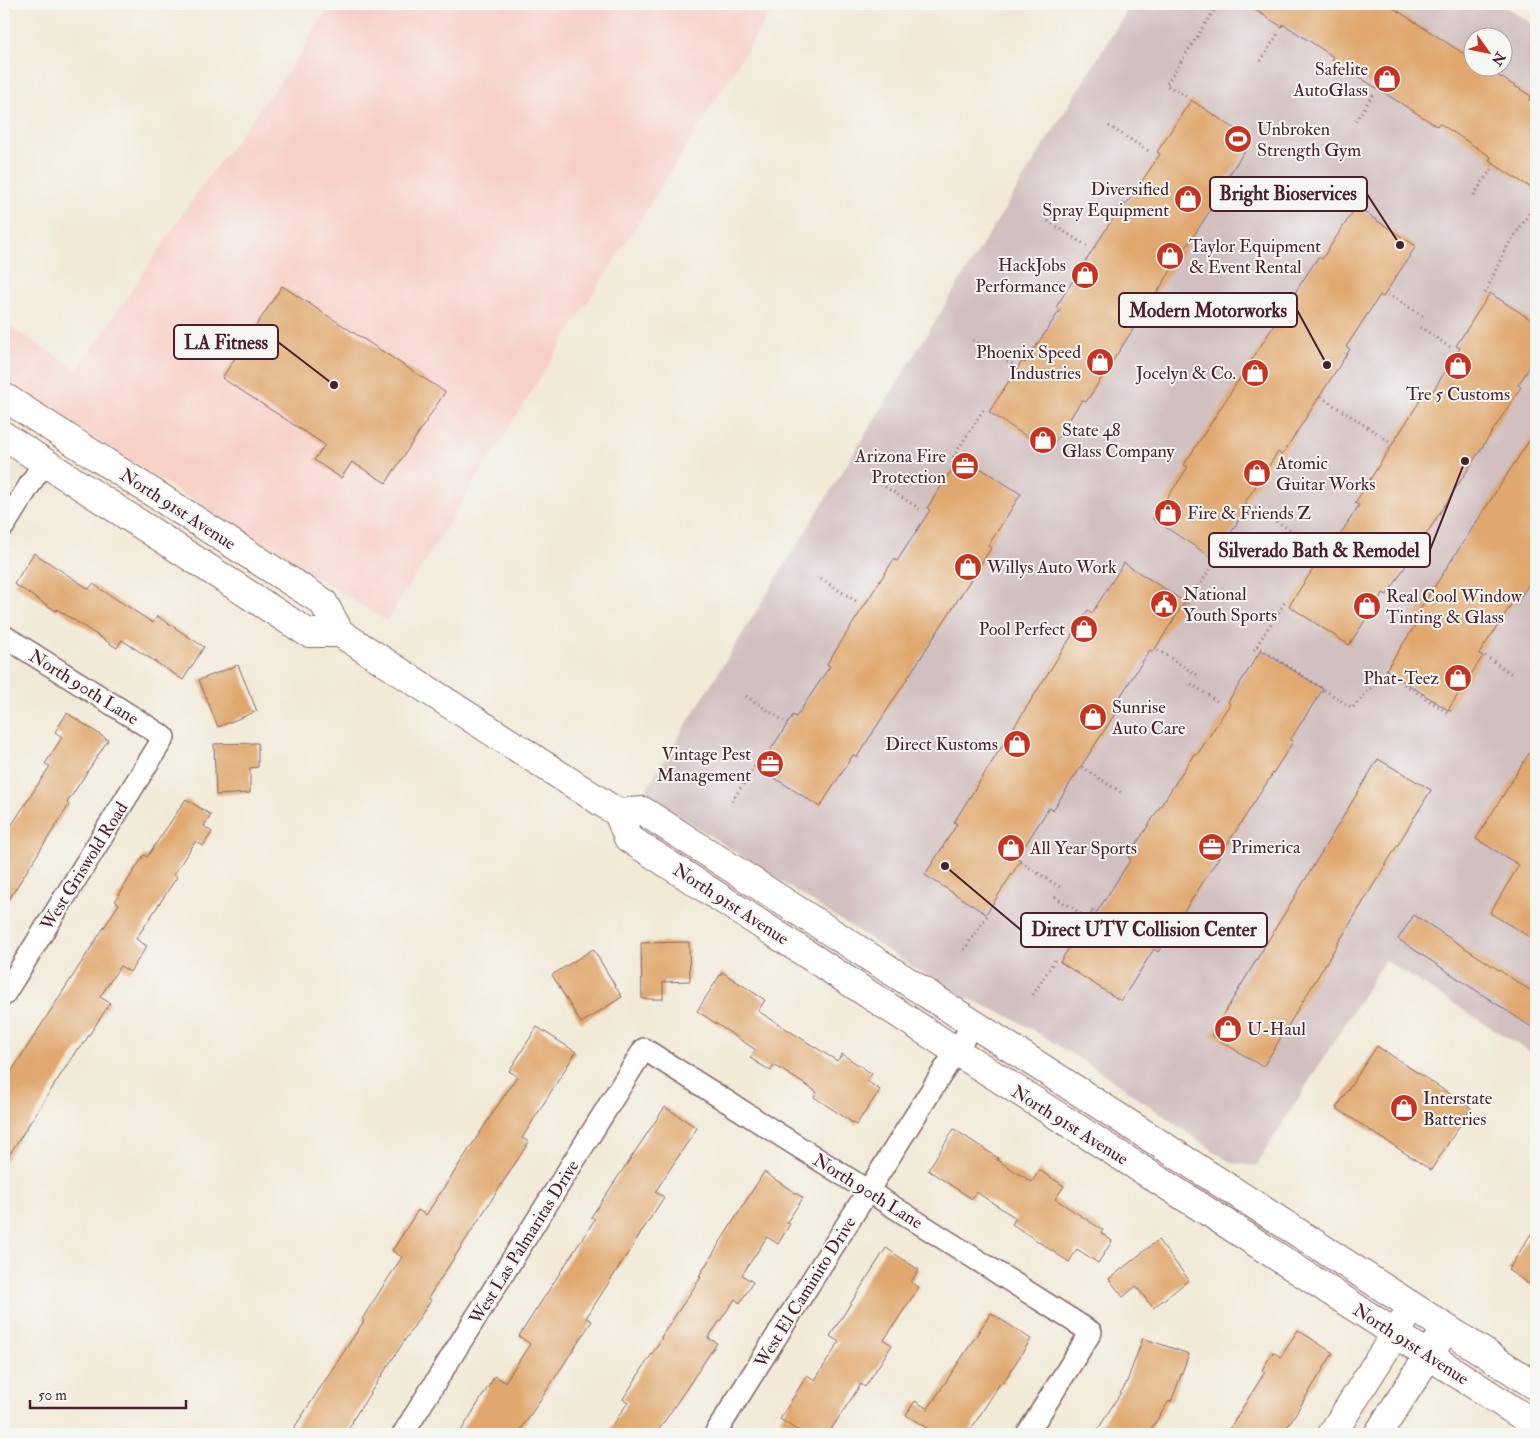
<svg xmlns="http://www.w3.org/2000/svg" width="1540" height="1438" font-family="'IM FELL Double Pica',serif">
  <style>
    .built { fill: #f7d1c8 }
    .industrial { fill: #d2bfc0; fill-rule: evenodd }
    .building { fill: #e0a86e }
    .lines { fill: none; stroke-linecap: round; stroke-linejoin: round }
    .street-casing { stroke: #856667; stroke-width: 24 }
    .secondary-casing { stroke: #856667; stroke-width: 30 }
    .path { stroke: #856667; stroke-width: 3; stroke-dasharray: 1 4; stroke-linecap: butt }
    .street { stroke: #fff; stroke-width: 21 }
    .secondary { stroke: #fff; stroke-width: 28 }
    .labels { text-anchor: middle; stroke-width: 4; stroke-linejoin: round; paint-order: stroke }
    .poi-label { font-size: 18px; fill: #4a1f2b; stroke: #f6f6f2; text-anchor: start }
    .street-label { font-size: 18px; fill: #4a1f2b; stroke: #f6f6f2 }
    .leader { fill: none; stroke: #4a1f2b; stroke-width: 2 }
    .callout-dot { fill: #4a1f2b; stroke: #f6f6f2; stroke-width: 2 }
    .callout { fill: #f6f6f2; stroke: #4a1f2b; stroke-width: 2 }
    .callout-label { font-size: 19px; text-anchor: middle; font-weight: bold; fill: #4a1f2b }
  </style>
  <rect width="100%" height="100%" fill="#f6f6f2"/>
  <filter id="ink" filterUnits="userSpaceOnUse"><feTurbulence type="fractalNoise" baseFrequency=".02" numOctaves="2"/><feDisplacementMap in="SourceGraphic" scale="10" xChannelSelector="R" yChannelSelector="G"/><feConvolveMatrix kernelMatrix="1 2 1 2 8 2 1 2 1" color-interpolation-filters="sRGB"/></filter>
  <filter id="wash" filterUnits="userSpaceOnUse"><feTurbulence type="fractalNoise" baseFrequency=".0096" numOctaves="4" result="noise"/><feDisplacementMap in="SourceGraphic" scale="20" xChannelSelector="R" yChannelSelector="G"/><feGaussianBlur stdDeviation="1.12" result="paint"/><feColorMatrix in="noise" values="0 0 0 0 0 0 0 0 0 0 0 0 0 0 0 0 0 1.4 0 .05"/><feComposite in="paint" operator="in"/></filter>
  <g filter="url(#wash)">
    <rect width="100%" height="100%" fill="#f2ead7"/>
    <!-- built -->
    <path class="built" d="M4,4H15L4,22Z
      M330,4H776L387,621L106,446L53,411L37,408L10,390L4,383V323L78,370L203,184L298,58Z"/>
    <!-- industrial -->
    <path class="industrial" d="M1131,4H1501L1536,26V1056L1385,960L1256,1166L1231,1163L1095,1068L1013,1018L949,990L644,793ZM1472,38H1502V68H1472Z"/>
    <g id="blocks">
      <!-- building -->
      <path class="building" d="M1246,4H1387L1472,59V68H1486L1531,96L1529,100L1536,105V191L1489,161L1491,157L1439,123L1437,126L1332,60L1334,57L1283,24L1282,27Z
        M1191,100L1252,140L1219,190L1222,192L1086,402L1082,400L1049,451L989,412L1022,361L1025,363L1060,310L1056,307L1123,203L1126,205L1160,154L1157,152Z
        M1356,207L1416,246L1383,297L1380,295L1346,347L1350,349L1282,455L1278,452L1244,504L1248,506L1214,559L1153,519L1188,467L1184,465L1318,257L1322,259Z
        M282,286L445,392L386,483L352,462L341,478L314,460L325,445L222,378Z
        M1490,293L1536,323V358L1518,385L1521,387L1387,595L1383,593L1349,645L1289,606L1322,555L1326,557L1359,505L1355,503L1423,396L1428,399L1460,348L1456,346Z
        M1536,430V573L1516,604L1513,602L1479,654L1483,656L1448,710L1386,670L1420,618L1416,615Z
        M961,456L1021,494L988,546L991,548L857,757L853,755L820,807L759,768L793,715L796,717L830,666L827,664L894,559L897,561L930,510L927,508Z
        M34,553L89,589L93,584L153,623L157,616L204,647L183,680L122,640L117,648L57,609L56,611L14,584Z
        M1124,563L1185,602L1153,652L1150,650L1116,703L1120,706L1053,810L1049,808L1017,858L1021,860L986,914L925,875L957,824L954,822L1088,610L1092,613Z
        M1261,650L1323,689L1290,740L1293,742L1158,952L1154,949L1121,1001L1060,962L1093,910L1097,912L1131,859L1128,857L1194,754L1197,755L1230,704L1228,702Z
        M238,665L257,711L218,727L199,680Z
        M67,713L108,740L67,803L69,805L4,907V837L50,766L45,764L62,737L55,732Z
        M1536,742V941L1490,913L1519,865L1476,839Z
        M258,743V767L250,768V793L216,795L214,744Z
        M1378,759L1431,790L1263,1067L1211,1035Z
        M186,799L211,815L204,826L212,832L203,846L196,841L174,874L177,877L136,939L147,946L130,972L120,966L100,997L110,1003L80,1049L78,1048L4,1163V1083L119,904L115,901L144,855L147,857Z
        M1414,915L1536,994V1030L1398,939Z
        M689,942L690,981L663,982V999H642L641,943Z
        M593,949L622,997L581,1023L552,975Z
        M722,972L765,1000L758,1011L837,1061L842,1054L872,1074L867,1081L880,1090L856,1125L814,1097L817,1092L774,1065L771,1071L750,1058L756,1050L697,1011Z
        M537,1027L576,1052L522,1138L529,1142L428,1298L431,1300L352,1421L353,1422L345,1434H290L364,1321L362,1319L402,1257L392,1251L418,1210L426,1215L517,1076L509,1071Z
        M1377,1046L1471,1108L1431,1170L1336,1108Z
        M665,1107L697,1128L655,1192L664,1197L586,1318L592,1321L518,1434H459L495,1376L505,1382L530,1344L519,1336L595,1219L591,1217Z
        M954,1129L998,1158L997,1160L1032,1182L1039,1170L1064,1186L1055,1199L1103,1230L1101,1233L1112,1241L1098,1263L1077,1249L1069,1262L1012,1224L1016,1218L976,1192L972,1199L928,1170Z
        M764,1172L803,1198L787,1222L790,1224L778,1244L767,1237L742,1275L753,1282L740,1303L735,1299L708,1338L717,1343L656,1434H607L628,1402L623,1399L662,1338L661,1337L701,1277L699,1276Z
        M1536,1226V1289L1508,1270Z
        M1158,1240L1189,1280L1153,1308L1136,1286L1123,1297L1109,1279Z
        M886,1248L919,1270L911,1282L919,1287L884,1340L892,1345L865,1387L861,1384L828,1434H803L780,1419L807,1375L815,1380L839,1342L830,1336Z
        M991,1313L1031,1339L1003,1383L1001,1382L968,1434H936L906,1415L915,1401L928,1409Z
        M1298,1330L1333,1353L1283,1434H1226L1265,1372L1262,1370L1273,1352L1281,1357Z
        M1143,1338L1189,1354L1171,1402L1169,1401L1148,1434H1095L1126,1384Z"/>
    </g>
  </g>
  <g filter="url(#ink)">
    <use href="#blocks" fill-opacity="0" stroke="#856667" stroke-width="1"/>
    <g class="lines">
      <!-- street casing -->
      <g class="street-casing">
        <path id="street" d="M4,526L44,462
          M4,636L164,737L4,995
          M403,1434L644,1049L1091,1332L1027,1434
          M715,1434L973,1024"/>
      </g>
      <!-- secondary casing -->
      <g class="secondary-casing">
        <path id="secondary" d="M4,397L323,602L340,633L618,813L628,838L956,1051L1224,1222L1536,1425
          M4,436L308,633H340
          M618,813L643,811L1536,1386
          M1332,1434L1404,1320
          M1378,1434L1438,1341"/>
      </g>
      <!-- path -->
      <path class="path" d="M1261,61L1279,32
        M1186,96L1166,85L1218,4
        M1356,121L1374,93
        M1109,126L1150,152
        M1474,195L1491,169
        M1048,221L1088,247
        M1485,293L1505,250L1536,203
        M1388,294L1426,318
        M1420,327L1450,347
        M973,340L1013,365
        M1321,397L1389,441
        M953,457L984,409
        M881,484L920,509
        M1251,505L1290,530
        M1284,540L1313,559
        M821,579L859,603
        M1185,608L1216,559
        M1257,646L1352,708L1386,672L1448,713L1451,709
        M1158,650L1197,675
        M1254,650L1285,602
        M1485,656L1512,674
        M1191,684L1220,703
        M746,696L784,721
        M1082,767L1122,793
        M732,801L756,765
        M1021,862L1061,888
        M1055,897L1083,915
        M964,950L989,913
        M1033,995L1056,958"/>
      <!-- street -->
      <use href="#street" class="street"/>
      <!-- secondary -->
      <use href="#secondary" class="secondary"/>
    </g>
  </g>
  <!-- icons -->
  <defs>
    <g id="shop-disc" transform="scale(1.4375)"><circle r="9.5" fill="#c8321e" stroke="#f6f6f2"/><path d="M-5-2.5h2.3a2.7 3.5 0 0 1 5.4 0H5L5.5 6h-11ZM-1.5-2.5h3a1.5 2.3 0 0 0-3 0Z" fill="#fff"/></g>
    <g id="stadium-disc" transform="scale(1.4375)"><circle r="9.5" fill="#c8321e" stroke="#f6f6f2"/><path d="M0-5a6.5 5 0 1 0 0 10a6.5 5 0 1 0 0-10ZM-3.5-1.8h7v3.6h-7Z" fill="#fff"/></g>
    <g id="office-disc" transform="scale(1.4375)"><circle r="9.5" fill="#c8321e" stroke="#f6f6f2"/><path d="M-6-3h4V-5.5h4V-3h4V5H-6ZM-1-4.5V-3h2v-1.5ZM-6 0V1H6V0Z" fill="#fff"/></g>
    <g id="civic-disc" transform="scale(1.4375)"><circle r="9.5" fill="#c8321e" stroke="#f6f6f2"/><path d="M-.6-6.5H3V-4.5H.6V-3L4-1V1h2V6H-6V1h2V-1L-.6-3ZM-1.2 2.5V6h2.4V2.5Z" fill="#fff"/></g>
  </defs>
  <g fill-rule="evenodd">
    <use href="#shop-disc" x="1387" y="79"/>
    <use href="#stadium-disc" x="1238" y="139"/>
    <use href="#shop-disc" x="1188" y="199"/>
    <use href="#shop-disc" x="1170" y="256"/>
    <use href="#shop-disc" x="1085" y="275"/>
    <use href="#shop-disc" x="1100" y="362"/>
    <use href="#shop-disc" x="1458" y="366"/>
    <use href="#shop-disc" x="1255" y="373"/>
    <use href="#shop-disc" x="1043" y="440"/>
    <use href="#office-disc" x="965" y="466"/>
    <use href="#shop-disc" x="1257" y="473"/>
    <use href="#shop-disc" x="1168" y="513"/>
    <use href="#shop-disc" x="968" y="567"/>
    <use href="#civic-disc" x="1164" y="604"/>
    <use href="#shop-disc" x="1367" y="606"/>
    <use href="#shop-disc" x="1084" y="629"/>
    <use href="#shop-disc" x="1458" y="678"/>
    <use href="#shop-disc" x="1093" y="717"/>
    <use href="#shop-disc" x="1017" y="744"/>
    <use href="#office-disc" x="770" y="764"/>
    <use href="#office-disc" x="1212" y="847"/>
    <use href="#shop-disc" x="1011" y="848"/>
    <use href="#shop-disc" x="1228" y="1029"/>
    <use href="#shop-disc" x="1404" y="1108"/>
  </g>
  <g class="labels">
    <!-- poi labels -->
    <g class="poi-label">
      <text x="1368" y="75" text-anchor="end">Safelite<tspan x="1368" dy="21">AutoGlass</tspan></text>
      <text x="1257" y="135">Unbroken<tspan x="1257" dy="21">Strength Gym</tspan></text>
      <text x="1169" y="195" text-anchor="end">Diversified<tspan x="1169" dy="21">Spray Equipment</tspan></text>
      <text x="1189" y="252">Taylor Equipment<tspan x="1189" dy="21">&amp; Event Rental</tspan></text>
      <text x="1066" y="271" text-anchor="end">HackJobs<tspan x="1066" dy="21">Performance</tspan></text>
      <text x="1081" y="358" text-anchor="end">Phoenix Speed<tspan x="1081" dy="21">Industries</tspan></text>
      <text x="1236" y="379" text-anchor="end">Jocelyn &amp; Co.</text>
      <text x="1458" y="400" text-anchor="middle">Tre 5 Customs</text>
      <text x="1062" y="436">State 48<tspan x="1062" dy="21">Glass Company</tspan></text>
      <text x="946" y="462" text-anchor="end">Arizona Fire<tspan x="946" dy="21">Protection</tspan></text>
      <text x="1276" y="469">Atomic<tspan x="1276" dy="21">Guitar Works</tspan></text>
      <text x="1187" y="519">Fire &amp; Friends Z</text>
      <text x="987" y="573">Willys Auto Work</text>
      <text x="1183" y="600">National<tspan x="1183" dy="21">Youth Sports</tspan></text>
      <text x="1386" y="602">Real Cool Window<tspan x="1386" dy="21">Tinting &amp; Glass</tspan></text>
      <text x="1065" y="635" text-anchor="end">Pool Perfect</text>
      <text x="1439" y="684" text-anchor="end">Phat-Teez</text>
      <text x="1112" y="713">Sunrise<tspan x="1112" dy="21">Auto Care</tspan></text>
      <text x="998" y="750" text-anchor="end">Direct Kustoms</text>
      <text x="751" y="760" text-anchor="end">Vintage Pest<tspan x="751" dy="21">Management</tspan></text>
      <text x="1231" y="853">Primerica</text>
      <text x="1030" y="854">All Year Sports</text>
      <text x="1247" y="1035">U-Haul</text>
      <text x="1423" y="1104">Interstate<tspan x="1423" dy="21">Batteries</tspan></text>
    </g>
    <!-- street labels -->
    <g class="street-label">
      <text transform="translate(178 509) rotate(33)" y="6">North 91st Avenue</text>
      <text transform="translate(84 687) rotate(32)" y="6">North 90th Lane</text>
      <text transform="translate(84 866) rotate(-58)" y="6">West Griswold Road</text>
      <text transform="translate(731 904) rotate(33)" y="6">North 91st Avenue</text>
      <text transform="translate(1070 1125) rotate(32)" y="6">North 91st Avenue</text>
      <text transform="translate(868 1191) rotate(32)" y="6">North 90th Lane</text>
      <text transform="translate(524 1242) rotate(-58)" y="6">West Las Palmaritas Drive</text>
      <text transform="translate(805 1292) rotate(-58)" y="6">West El Caminito Drive</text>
      <text transform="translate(1411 1344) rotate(33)" y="6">North 91st Avenue</text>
    </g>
  </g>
  <!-- callouts -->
  <path class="leader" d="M1400 245L1367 194M1327 365L1297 310M334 385L278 342M1465 461L1430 550M945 866L1021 930"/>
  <g class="callout-dot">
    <circle cx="1400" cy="245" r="5"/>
    <circle cx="1327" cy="365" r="5"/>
    <circle cx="334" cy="385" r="5"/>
    <circle cx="1465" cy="461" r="5"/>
    <circle cx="945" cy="866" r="5"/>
  </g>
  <g class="callout">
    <rect x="1210" y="177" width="157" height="34" rx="5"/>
    <rect x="1119" y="293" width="178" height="34" rx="5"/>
    <rect x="174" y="325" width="104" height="34" rx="5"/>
    <rect x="1209" y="533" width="221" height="34" rx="5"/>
    <rect x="1021" y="913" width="246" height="34" rx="5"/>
  </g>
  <g class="callout-label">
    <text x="1288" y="200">Bright Bioservices</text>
    <text x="1208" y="317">Modern Motorworks</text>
    <text x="226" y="349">LA Fitness</text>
    <text x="1319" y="557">Silverado Bath &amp; Remodel</text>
    <text x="1144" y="936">Direct UTV Collision Center</text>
  </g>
  <!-- margin -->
  <rect width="1540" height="1438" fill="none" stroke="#f6f6f2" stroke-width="20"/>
  <!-- north arrow -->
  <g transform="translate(1488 52) rotate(123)"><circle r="24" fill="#f6f6f2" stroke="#b1a0a2"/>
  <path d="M0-4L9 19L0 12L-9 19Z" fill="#c8321e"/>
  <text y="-8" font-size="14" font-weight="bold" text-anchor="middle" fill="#4a1f2b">N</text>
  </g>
  <!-- scale -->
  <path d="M30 1400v8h156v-8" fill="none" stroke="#4a1f2b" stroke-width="2.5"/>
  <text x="38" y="1400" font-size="15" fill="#4a1f2b" stroke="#f6f6f2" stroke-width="4" paint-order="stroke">50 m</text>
</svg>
